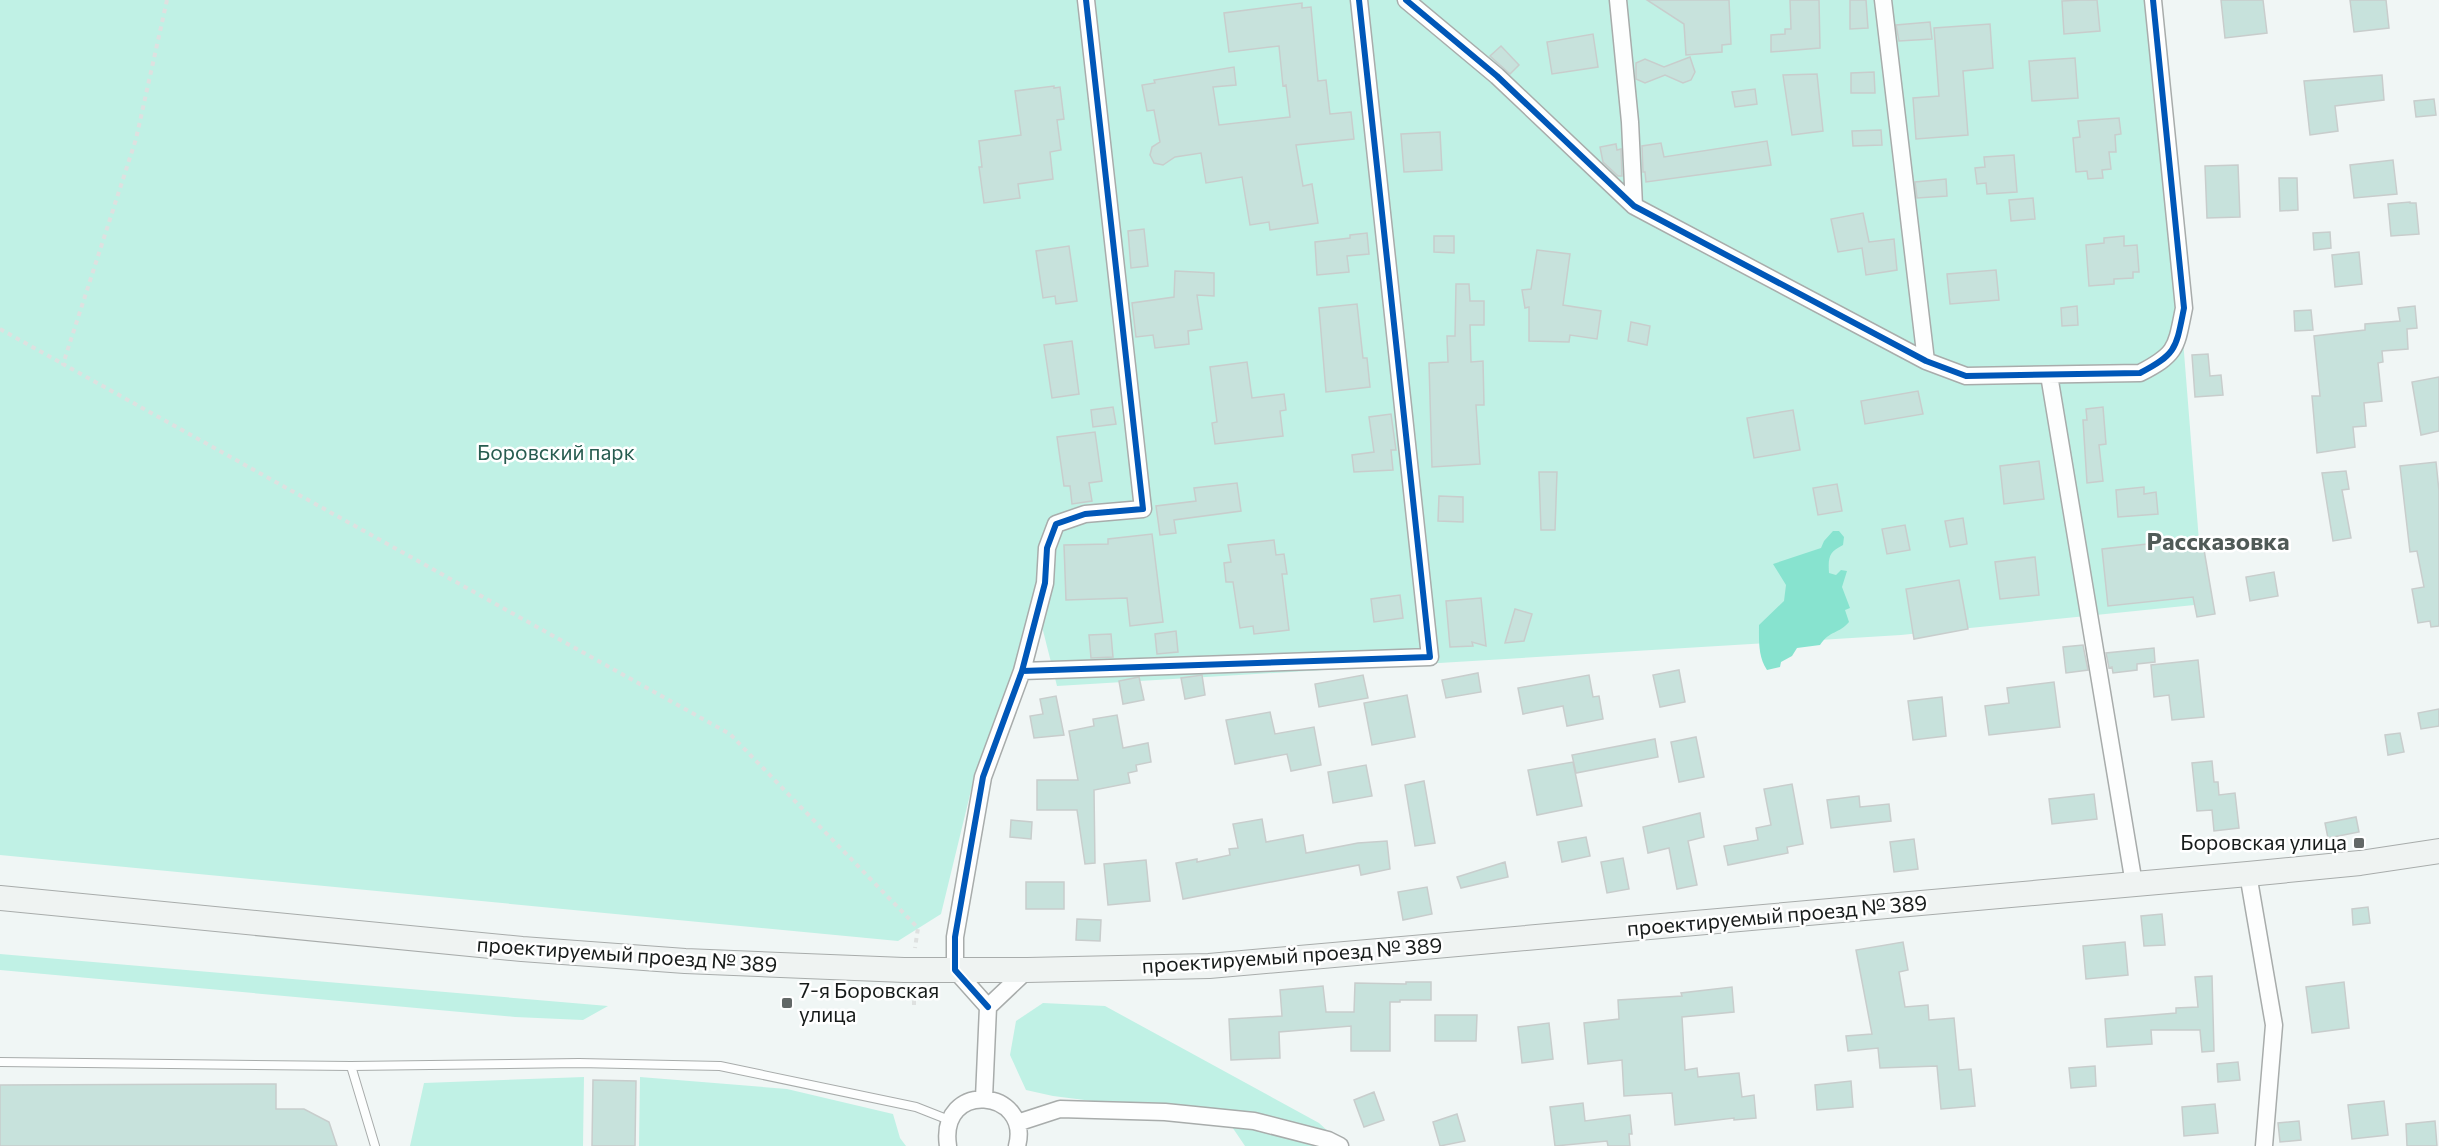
<svg xmlns="http://www.w3.org/2000/svg" width="2439" height="1146" font-family="Commissioner,sans-serif">
  <style>
    .green { fill: #c0f1e5 }
    .water { fill: #87e3cf }
    .building { fill: #c7e2dc; stroke: #c8cdcc; stroke-width: 1.5 }
    .lines { fill: none; stroke-linecap: round; stroke-linejoin: round }
    .service-casing { stroke: #a8acab; stroke-width: 10 }
    .minor-casing { stroke: #a8acab; stroke-width: 19 }
    .secondary-casing { stroke: #a8acab; stroke-width: 26 }
    .path { stroke: #dee1e0; stroke-width: 4; stroke-dasharray: 4.5 4.5; stroke-linecap: butt }
    .service { stroke: #fdfefe; stroke-width: 8 }
    .minor { stroke: #fdfefe; stroke-width: 16 }
    .secondary { stroke: #eff3f2; stroke-width: 24 }
    .cycleway-casing { stroke: #fff; stroke-width: 10 }
    .cycleway { stroke: #0057b8; stroke-width: 6 }
    .poi-dot { fill: #636867; stroke: #fff; stroke-width: 2 }
    .labels { text-anchor: middle; stroke-width: 5; stroke-linejoin: round; paint-order: stroke }
    .park-label { font-size: 21px; fill: #275c50; stroke: #fff }
    .poi-label { font-size: 21px; fill: #171b1a; stroke: #fff; text-anchor: end }
    .street-label { font-size: 21px; fill: #171b1a; stroke: #fff }
    .quarter-label { font-size: 24px; font-weight: bold; fill: #505a57; stroke: #fff }
  </style>
  <rect width="100%" height="100%" fill="#f0f6f5"/>
  <!-- green -->
  <path class="green" d="M0,0H2156L2204,604L1901,635L1057,686L1034,595L1028,635L975,774L941,914L898,941L0,855Z
    M0,954L608,1006L583,1020L515,1017L0,970Z
    M1043,1003L1105,1006L1319,1123L1344,1146H1245L1226,1118L1053,1096L1026,1090L1010,1055L1016,1021Z
    M584,1077L583,1146H410L424,1083Z
    M640,1077L787,1089L893,1114L900,1138L906,1146H639Z"/>
  <!-- water -->
  <path class="water" d="M1833,531H1839L1844,537L1843,545C1829,552 1828,557 1829,573L1836,575L1841,570L1847,571L1842,587L1850,608L1845,610L1849,622C1839,634 1830,630 1820,645L1797,648L1792,656L1781,662L1780,667L1767,670C1758,656 1759,641 1759,625L1784,601L1786,585L1773,564L1821,548L1824,541Z"/>
  <!-- building -->
  <path class="building" d="M1647,0H1729L1731,44L1722,45V52L1686,55L1684,24Z
    M1790,0H1819L1820,48L1771,52V35L1785,34V29H1791Z
    M1850,0H1866L1868,28L1850,29Z
    M2080,0H2097L2100,31L2064,34L2062,1Z
    M2221,0H2263L2267,33L2225,38Z
    M2350,0H2386L2389,28L2354,32Z
    M1302,3V8L1311,7L1318,81L1326,80L1330,114L1351,112L1354,139L1296,145L1303,186L1312,184L1318,223L1270,230L1269,222L1250,225L1242,177L1206,183L1201,153L1175,157L1163,165L1154,163L1150,155L1152,147L1160,142L1154,110L1147,111L1142,85L1155,83L1154,80L1234,67L1236,85L1213,87L1219,125L1290,117L1286,85L1283,86L1279,46L1229,52L1224,13Z
    M1930,22L1932,39L1899,41L1896,25Z
    M1990,24L1993,68L1963,71L1968,135L1916,139L1913,98L1939,96L1934,28Z
    M1593,34L1598,67L1552,74L1547,42Z
    M1501,46L1519,65L1510,74L1490,56Z
    M1690,57L1695,72L1691,80L1683,83L1665,75L1645,83L1636,79V63L1645,59L1664,67Z
    M2075,58L2078,98L2032,101L2029,61Z
    M1874,72L1875,93H1851V73Z
    M1817,74L1823,131L1792,135L1783,75Z
    M2382,75L2384,100L2335,106L2338,131L2310,135L2304,81Z
    M1054,86V88L1060,87L1064,119L1057,120L1061,150L1050,152L1053,179L1018,184L1020,198L984,203L979,167H982L979,141L1021,135L1015,91Z
    M1755,89L1757,104L1735,107L1732,92Z
    M2434,99L2436,115L2416,117L2414,101Z
    M2119,118L2121,134L2115,135L2116,152H2109L2111,169L2102,170L2103,178L2088,179L2087,171L2076,172L2073,138L2080,137L2078,121Z
    M1881,130L1882,145L1853,146L1852,131Z
    M1440,132L1442,170L1404,172L1401,134Z
    M1767,141L1771,165L1646,182L1645,172H1643L1642,146L1661,143L1664,157Z
    M1616,144L1617,150L1621,149L1622,176H1618L1603,162L1600,147Z
    M2014,155L2017,192L1987,194L1986,183L1977,184L1975,168L1985,167L1984,157Z
    M2393,160L2397,194L2354,198L2350,165Z
    M2238,165L2240,217L2207,218L2205,166Z
    M2279,178H2297L2298,210L2280,211Z
    M1946,179L1947,196L1917,198L1915,182Z
    M2033,198L2035,219L2011,221L2009,200Z
    M2410,202V203H2416L2419,234L2391,236L2388,204Z
    M1863,213L1869,242L1894,239L1897,270L1866,275L1862,248L1838,252L1831,219Z
    M1144,229L1148,266L1131,268L1128,231Z
    M2330,232L2331,248L2314,250L2313,233Z
    M1367,233L1369,254L1347,256L1349,272L1317,275L1315,242L1350,238V235Z
    M1434,236H1454V253L1434,252Z
    M2124,236V246L2137,245L2139,272H2133V278L2114,279V284L2089,286L2086,245L2104,243V238Z
    M1069,246L1077,301L1056,304L1055,296L1043,298L1036,251Z
    M1537,250L1570,254L1563,305L1601,311L1597,339L1570,335L1569,342L1529,341V307L1525,308L1522,290L1531,289Z
    M2359,252L2362,284L2335,287L2332,255Z
    M1996,270L1999,300L1950,304L1947,274Z
    M1175,271L1214,273V296L1197,295L1202,329L1188,331L1189,344L1155,348L1153,335L1136,337L1132,303L1174,297Z
    M1456,284H1469L1470,301H1484V325H1470L1471,362L1483,361L1484,405H1476L1480,464L1432,467L1429,363L1448,362L1447,336H1455Z
    M1357,304L1363,358H1367L1370,387L1326,392L1319,308Z
    M2077,306L2078,325L2062,326L2061,308Z
    M2415,306L2417,328L2407,329L2408,349L2382,351L2383,362L2378,363L2382,401L2364,403L2366,426L2353,427L2355,447L2317,453L2312,396H2320L2314,336L2365,330V324L2400,321L2398,308Z
    M2311,310L2313,330L2295,331L2294,311Z
    M1631,322L1650,326L1647,345L1628,341Z
    M1072,341L1079,394L1052,398L1044,345Z
    M2208,354L2210,376L2221,375L2223,395L2195,397L2192,355Z
    M1247,362L1252,398L1284,394L1286,410L1280,411L1283,436L1215,444L1212,423L1217,422L1210,367Z
    M2439,377V431L2421,435L2412,382Z
    M1918,391L1923,414L1865,424L1861,401Z
    M1113,407L1116,424L1093,427L1091,410Z
    M2103,407L2106,444L2099,445L2103,481L2087,483L2083,420H2087L2086,409Z
    M1793,410L1800,450L1754,458L1747,418Z
    M1391,414L1396,450H1391L1393,470L1354,472L1352,455L1374,452L1369,417Z
    M1095,432L1102,481L1089,483L1092,501L1072,504L1070,486H1064L1057,437Z
    M2039,461L2044,499L2004,504L2000,466Z
    M2436,462L2439,491V626L2431,627L2430,621L2418,623L2412,589L2424,587L2417,551L2410,552L2400,466Z
    M2346,471L2349,489L2342,490L2351,538L2333,541L2322,473Z
    M1539,472H1557L1555,530H1541Z
    M1237,483L1241,511L1174,520L1176,533L1160,535L1156,506L1196,501L1194,488Z
    M1837,484L1842,511L1818,515L1813,488Z
    M2144,487V494L2156,492L2158,514L2118,517L2116,490Z
    M1439,496L1463,497V522L1438,521Z
    M1963,518L1967,544L1950,547L1945,521Z
    M1905,525L1910,550L1887,554L1882,529Z
    M1152,534L1163,622L1130,626L1127,598L1066,600L1064,545L1108,544V539Z
    M2202,538L2215,614L2197,617L2193,597L2108,606L2102,549Z
    M1274,540L1276,555L1284,554L1287,574H1282L1289,630L1254,634L1253,626L1240,628L1233,582H1226L1224,563L1231,562L1228,545Z
    M2035,557L2039,595L2000,599L1995,562Z
    M2274,572L2278,596L2250,601L2246,577Z
    M1959,580L1968,629L1914,639L1906,589Z
    M1400,595L1403,618L1374,622L1371,599Z
    M1481,598L1486,646L1472,642L1473,646L1450,647L1446,601Z
    M1515,609L1532,614L1524,641L1505,643Z
    M1176,631L1178,652L1157,654L1155,634Z
    M1111,634L1113,657L1091,658L1089,635Z
    M2083,645L2088,670L2066,673L2063,647Z
    M2154,648L2155,662L2137,664V670L2113,673L2112,667L2109,668L2106,653Z
    M2198,660L2204,717L2172,720L2169,695L2154,697L2151,665Z
    M1679,670L1685,702L1660,707L1653,675Z
    M1478,673L1481,692L1446,698L1442,680Z
    M1202,675L1205,695L1185,699L1181,678Z
    M1363,675L1368,698L1319,707L1315,684Z
    M1589,675L1593,697L1599,696L1603,719L1567,726L1563,706L1523,714L1518,688Z
    M1139,677L1144,700L1123,704L1119,681Z
    M2054,682L2060,727L1989,735L1985,706L2009,703L2007,688Z
    M1407,695L1415,737L1372,745L1364,703Z
    M1056,696L1064,735L1034,738L1030,716L1043,714L1040,699Z
    M1942,697L1946,736L1913,740L1908,701Z
    M2439,709V726L2421,729L2418,713Z
    M1270,712L1275,734L1314,727L1321,765L1291,771L1287,754L1235,764L1226,720Z
    M1117,715L1123,748L1148,743L1151,762L1136,765L1137,771L1128,773L1130,783L1094,790L1095,863L1085,864L1077,810H1037V780H1078L1069,731L1094,726L1093,719Z
    M2400,733L2404,752L2388,755L2385,735Z
    M1696,737L1704,777L1679,782L1671,742Z
    M1655,739L1658,757L1576,773L1572,755Z
    M2212,761L2214,782H2218L2219,795L2235,793L2239,828L2214,831L2212,810L2197,811L2192,763Z
    M1573,762L1582,806L1537,815L1528,770Z
    M1366,765L1372,796L1333,803L1328,772Z
    M1424,781L1435,843L1415,846L1405,785Z
    M1792,784L1803,844L1787,847L1788,853L1728,865L1724,846L1758,840L1756,828L1771,825L1764,789Z
    M2094,794L2097,819L2052,824L2049,799Z
    M1859,796L1860,807L1889,804L1891,821L1831,828L1827,800Z
    M1700,813L1704,837L1688,841L1697,885L1677,889L1669,848L1648,853L1643,827Z
    M2356,817L2359,832L2328,838L2325,823Z
    M1262,819L1266,842L1303,835L1306,853L1358,843L1387,841L1390,869L1361,875L1359,865L1183,899L1176,863L1197,859V862L1230,855L1229,849L1238,848L1233,824Z
    M1011,820L1032,822L1031,839L1010,837Z
    M1586,837L1590,856L1562,862L1558,842Z
    M1914,839L1918,869L1894,872L1890,842Z
    M1623,858L1629,889L1607,893L1601,862Z
    M1146,860L1150,901L1108,905L1104,864Z
    M1505,862L1508,877L1461,888L1457,877Z
    M1026,882H1064V909H1026Z
    M1427,887L1432,914L1403,920L1398,892Z
    M2368,907L2370,923L2353,925L2352,909Z
    M2162,914L2165,945L2144,946L2141,916Z
    M1077,919L1101,920L1100,941L1076,940Z
    M1903,942L1908,970L1899,972L1905,1007L1928,1005L1929,1020L1954,1018L1959,1070L1971,1069L1975,1106L1941,1109L1937,1066L1880,1068L1878,1048L1848,1051L1846,1036L1872,1034L1856,950Z
    M2125,942L2128,975L2086,979L2083,946Z
    M2212,976L2214,1051L2202,1052L2200,1030H2151L2152,1044L2107,1047L2105,1019L2176,1013V1008L2198,1007L2195,977Z
    M1406,982H1431V1000H1400V1002H1390V1051H1351V1026L1279,1032L1280,1058L1231,1060L1229,1019L1282,1016L1280,990L1323,986L1326,1012H1354L1355,983L1406,984Z
    M2344,982L2349,1028L2312,1033L2306,987Z
    M1732,987L1734,1012L1682,1017L1685,1070L1697,1068L1698,1077L1739,1073L1742,1097L1754,1095L1756,1118L1734,1120V1118L1675,1125L1672,1093L1624,1096L1622,1060L1588,1064L1584,1023L1619,1019L1618,1000L1682,996L1681,993Z
    M1435,1015H1477L1476,1041H1435Z
    M1549,1023L1553,1059L1522,1063L1518,1027Z
    M2238,1062L2240,1080L2218,1082L2217,1064Z
    M2095,1066L2096,1086L2071,1088L2069,1068Z
    M593,1080L636,1081L635,1146H592Z
    M1851,1081L1853,1107L1817,1110L1815,1085Z
    M276,1084V1109H304L329,1122L337,1146H0V1085Z
    M1374,1092L1384,1120L1364,1127L1354,1100Z
    M2384,1101L2388,1135L2352,1139L2348,1105Z
    M1583,1103L1585,1121L1630,1115L1632,1134H1629L1630,1146H1608L1607,1141L1555,1146L1550,1107Z
    M2215,1104L2218,1133L2184,1136L2182,1107Z
    M1457,1114L1465,1141L1440,1146L1433,1122Z
    M2299,1121L2301,1140L2280,1142L2278,1123Z
    M2435,1121L2437,1146H2407L2406,1124Z"/>
  <g class="lines">
    <!-- service casing -->
    <g class="service-casing">
      <path id="service" d="M0,1062L351,1066L375,1146
        M351,1066L579,1063L720,1066L916,1107L949,1120"/>
    </g>
    <!-- minor casing -->
    <g class="minor-casing">
      <path id="minor" d="M1406,0L1497,76L1634,206L1926,361L1966,376L2140,373C2177,354 2176,348 2184,308L2153,0
        M1618,0L1630,122L1634,206
        M1883,0L1926,361
        M2049,375L2134,884
        M1022,671L1045,583L1047,548L1056,524L1085,514L1143,509L1086,0
        M2248,874L2274,1025L2264,1146
        M988,1007L955,970V937L983,777L1022,671L1430,657L1359,0
        M984,1098L988,1007L1027,970
        M1017,1123L1060,1109L1165,1112L1254,1121L1328,1140L1340,1146
        M948,1146C938,1079 1032,1089 1017,1146"/>
    </g>
    <!-- secondary casing -->
    <g class="secondary-casing">
      <path id="secondary" d="M0,898L522,949L685,961L904,970H1027L1209,966L2248,874L2360,863L2439,851"/>
    </g>
    <!-- path -->
    <path class="path" d="M167,0L136,139L63,364L730,734L918,928L915,948
      M0,329L63,364
      M914,1005V989"/>
    <!-- service -->
    <use href="#service" class="service"/>
    <!-- minor -->
    <use href="#minor" class="minor"/>
    <!-- secondary -->
    <use href="#secondary" class="secondary"/>
    <!-- cycleway casing -->
    <g class="cycleway-casing">
      <path id="cycleway" d="M1406,0L1497,76L1634,206L1926,361L1966,376L2140,373C2177,354 2176,348 2184,308L2153,0
        M1022,671L1045,583L1047,548L1056,524L1085,514L1143,509L1086,0
        M988,1007L955,970V937L983,777L1022,671L1430,657L1359,0"/>
    </g>
    <!-- cycleway -->
    <use href="#cycleway" class="cycleway"/>
  </g>
  <!-- markers -->
  <g class="poi-dot">
    <rect x="2353" y="837" width="12" height="12" rx="3"/>
    <rect x="781" y="997" width="12" height="12" rx="3"/>
  </g>
  <g class="labels">
    <!-- park labels -->
    <g class="park-label">
      <text x="556" y="460">Боровский парк</text>
    </g>
    <!-- poi labels -->
    <g class="poi-label">
      <text x="2347" y="850">Боровская улица</text>
      <text x="799" y="998" text-anchor="start">7-я Боровская<tspan x="799" dy="24">улица</tspan></text>
    </g>
    <!-- street labels -->
    <g class="street-label">
      <text transform="translate(1777 916) rotate(-5)" y="7">проектируемый проезд № 389</text>
      <text transform="translate(627 955) rotate(4)" y="7">проектируемый проезд № 389</text>
      <text transform="translate(1292 956) rotate(-4)" y="7">проектируемый проезд № 389</text>
    </g>
    <!-- quarter labels -->
    <g class="quarter-label">
      <text x="2218" y="550">Рассказовка</text>
    </g>
  </g>
</svg>
